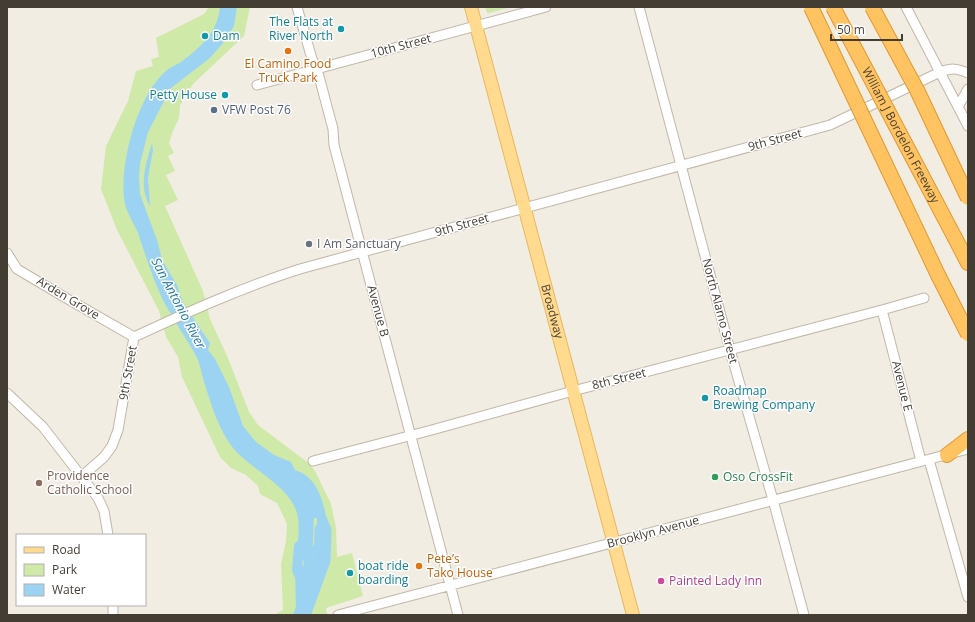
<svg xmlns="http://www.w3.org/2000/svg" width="975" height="622" font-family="'Open Sans',sans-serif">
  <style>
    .green { fill: #cfe9a9 }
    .water { fill: #9cd3f3 }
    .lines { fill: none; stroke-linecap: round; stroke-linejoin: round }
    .canal { stroke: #9cd3f3; stroke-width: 10 }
    .river { stroke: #9cd3f3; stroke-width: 17 }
    .minor-casing { stroke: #c1b7a8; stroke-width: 11 }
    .major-casing { stroke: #e8b75b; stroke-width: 14 }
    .highway-casing { stroke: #e3982c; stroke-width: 16 }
    .minor { stroke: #fff; stroke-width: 9 }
    .major { stroke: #ffda8f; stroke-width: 12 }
    .highway { stroke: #ffc461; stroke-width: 14 }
    .highway-bridge-casing { stroke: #e3982c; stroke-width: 16; stroke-linecap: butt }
    .highway-bridge { stroke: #ffc461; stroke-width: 14 }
    .culture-dot { fill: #0f9aa8; stroke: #fff; stroke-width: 1.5 }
    .food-dot { fill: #e8710a; stroke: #fff; stroke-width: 1.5 }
    .service-dot { fill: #5c6f8a; stroke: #fff; stroke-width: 1.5 }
    .worship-dot { fill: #6b7280; stroke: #fff; stroke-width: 1.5 }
    .leisure-dot { fill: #2e9e5b; stroke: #fff; stroke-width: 1.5 }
    .education-dot { fill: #8d6e63; stroke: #fff; stroke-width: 1.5 }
    .hotel-dot { fill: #d1479c; stroke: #fff; stroke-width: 1.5 }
    .labels { text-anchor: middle; stroke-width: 3; stroke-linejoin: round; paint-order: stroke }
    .culture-label { font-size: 12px; fill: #0d838f; stroke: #fff; text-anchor: start }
    .street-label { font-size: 12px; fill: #443d33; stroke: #fff }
    .food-label { font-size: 12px; fill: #c56008; stroke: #fff }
    .service-label { font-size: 12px; fill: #4e5e75; stroke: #fff; text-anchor: start }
    .worship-label { font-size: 12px; fill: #5b616d; stroke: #fff; text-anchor: start }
    .education-label { font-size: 12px; fill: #785e54; stroke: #fff; text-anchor: start }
    .leisure-label { font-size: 12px; fill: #27864d; stroke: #fff; text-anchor: start }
    .hotel-label { font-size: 12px; fill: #b23c85; stroke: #fff; text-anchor: start }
    .water-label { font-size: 13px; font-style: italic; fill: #287aab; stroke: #fff }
  </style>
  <rect width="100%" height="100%" fill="#f2ede3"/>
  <!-- green -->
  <path class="green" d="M209,7H250L244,36L193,84L180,105L179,118L173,131L169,143L174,153L168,156L175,171L166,175L178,200L165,206L203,291L210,319L228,358L249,412L258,425L311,465L316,473L331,504L336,528L337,557L352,553L363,596L326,608L327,615H274L283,610L281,564L286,541L287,524L277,503L260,494L258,486L246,475L231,468L220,457L182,377L178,357L166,337L159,311L117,230L101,189L106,146L128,101L136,71L153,66L151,59L159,57L156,38L204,14Z
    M485,7H512L489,13H487Z"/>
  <!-- water -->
  <path class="water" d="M220,7H237L234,26L224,42L210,58L171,88L148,132L140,164L139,177L140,194L158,243L162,260L177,285L183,303L210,343L208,350L215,359L229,387L243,426L256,442L274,455L291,462L295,470C315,476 322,496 326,516C327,519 329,521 329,524C329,534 328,543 327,552H316L317,518H314L312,561L296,559C297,546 300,531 298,518C294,486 247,469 230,444C218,427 211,404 205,385C202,377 201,368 198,360C187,338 172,319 161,296C152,276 145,254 138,233C133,221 125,211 124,198C120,161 138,94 167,70C171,67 176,65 181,62C200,48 218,32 220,7Z
    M152,143L153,150L148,177L150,206C138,187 146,163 152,143Z
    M316,560H328L310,615H294L296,610L295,566H314Z"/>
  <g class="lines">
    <!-- canal -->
    <path class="canal" d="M299,546L297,570L301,579
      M308,580L309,548"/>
    <!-- river -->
    <path class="river" d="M302,615L322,560L323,530"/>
    <!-- minor casing -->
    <g class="minor-casing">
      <path id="minor" d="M297,7L312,59L317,69L333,129L334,145L458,615
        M639,7L730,350L773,500L804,615
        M906,7L968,126
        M257,85L546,7
        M958,107L968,89
        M7,253L17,269L66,298L134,337
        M882,310L921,461
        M134,337C188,312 243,287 300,269L830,125L940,72C952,68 956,68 968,73
        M7,393L43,427L98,498L104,511L108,535
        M929,460L968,597
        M313,461L428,431L573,391L882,310L924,298
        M81,477L104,457L112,446L118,430L134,337
        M113,605V615
        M338,615L968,449"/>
    </g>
    <!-- major casing -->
    <g class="major-casing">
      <g id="major">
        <path id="s1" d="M471,7L633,615"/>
      </g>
    </g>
    <!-- highway casing -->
    <g class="highway-casing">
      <path id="highway" d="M955,238L968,263
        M947,455L968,439"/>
    </g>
    <!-- minor -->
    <use href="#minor" class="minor"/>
    <!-- major -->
    <use href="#major" class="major"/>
    <!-- highway -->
    <use href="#highway" class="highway"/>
    <!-- highway-bridge casing -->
    <g class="highway-bridge-casing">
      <g id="highway-bridge">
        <path d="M811,7L938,275L968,334"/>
        <path id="s2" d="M833,7L955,238"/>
        <path d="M872,7L917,90L968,198"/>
      </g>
    </g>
    <!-- highway-bridge -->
    <use href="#highway-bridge" class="highway-bridge"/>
  </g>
  <!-- markers -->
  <g class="culture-dot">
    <circle cx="341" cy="29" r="4"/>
    <circle cx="205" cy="36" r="4"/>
    <circle cx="225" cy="95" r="4"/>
    <circle cx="705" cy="398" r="4"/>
    <circle cx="350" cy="573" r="4"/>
  </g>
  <g class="food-dot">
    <circle cx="288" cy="51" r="4"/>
    <circle cx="419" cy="566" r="4"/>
  </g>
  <circle class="service-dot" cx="214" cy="110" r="4"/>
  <circle class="worship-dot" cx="309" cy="244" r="4"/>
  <circle class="leisure-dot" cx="715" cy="477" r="4"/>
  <circle class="education-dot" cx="39" cy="483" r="4"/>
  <circle class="hotel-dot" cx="661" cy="581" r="4"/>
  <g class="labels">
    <!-- culture labels -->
    <g class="culture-label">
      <text x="333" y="26" text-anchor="end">The Flats at<tspan x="333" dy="14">River North</tspan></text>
      <text x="213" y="40">Dam</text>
      <text x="217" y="99" text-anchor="end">Petty House</text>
      <text x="713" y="395">Roadmap<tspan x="713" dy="14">Brewing Company</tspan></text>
      <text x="358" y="570">boat ride<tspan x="358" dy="14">boarding</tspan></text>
    </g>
    <!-- street labels -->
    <g class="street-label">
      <text transform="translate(401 46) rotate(-15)" y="4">10th Street</text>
      <text dy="4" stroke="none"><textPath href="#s2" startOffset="145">William J Bordelon Freeway</textPath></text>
      <text transform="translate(775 140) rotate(-15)" y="4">9th Street</text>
      <text transform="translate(462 225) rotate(-16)" y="4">9th Street</text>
      <text transform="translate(68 298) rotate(31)" y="4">Arden Grove</text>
      <text transform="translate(378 311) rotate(75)" y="4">Avenue B</text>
      <text dy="4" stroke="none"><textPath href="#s1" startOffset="315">Broadway</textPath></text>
      <text transform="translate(720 311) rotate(75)" y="4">North Alamo Street</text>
      <text transform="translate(128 373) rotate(-80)" y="4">9th Street</text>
      <text transform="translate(619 379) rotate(-14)" y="4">8th Street</text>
      <text transform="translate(902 386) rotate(76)" y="4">Avenue E</text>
      <text transform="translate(653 532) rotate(-15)" y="4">Brooklyn Avenue</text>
    </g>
    <!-- food labels -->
    <g class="food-label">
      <text x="288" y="68">El Camino Food<tspan x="288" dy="14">Truck Park</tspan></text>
      <text x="427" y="563" text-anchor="start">Pete’s<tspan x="427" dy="14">Tako House</tspan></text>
    </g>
    <!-- service labels -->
    <g class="service-label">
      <text x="222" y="114">VFW Post 76</text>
    </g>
    <!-- worship labels -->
    <g class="worship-label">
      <text x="317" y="248">I Am Sanctuary</text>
    </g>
    <!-- education labels -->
    <g class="education-label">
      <text x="47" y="480">Providence<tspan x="47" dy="14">Catholic School</tspan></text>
    </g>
    <!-- leisure labels -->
    <g class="leisure-label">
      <text x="723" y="481">Oso CrossFit</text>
    </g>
    <!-- hotel labels -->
    <g class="hotel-label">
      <text x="669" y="585">Painted Lady Inn</text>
    </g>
    <!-- water labels -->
    <g class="water-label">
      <text transform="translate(179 303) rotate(62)" y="5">San Antonio River</text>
    </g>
  </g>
  <!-- border -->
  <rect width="975" height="622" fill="none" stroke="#443d33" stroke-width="16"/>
  <!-- legend -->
  <rect x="16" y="534" width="130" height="72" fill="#ffffff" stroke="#b4b1ad"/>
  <rect x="24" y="547" width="20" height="6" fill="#ffda8f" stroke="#b4b1ad"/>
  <text x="52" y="554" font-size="12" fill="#443d33">Road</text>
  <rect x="24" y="564" width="20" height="12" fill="#cfe9a9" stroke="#b4b1ad"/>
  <text x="52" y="574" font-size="12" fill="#443d33">Park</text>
  <rect x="24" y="584" width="20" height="12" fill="#9cd3f3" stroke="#b4b1ad"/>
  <text x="52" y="594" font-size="12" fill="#443d33">Water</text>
  <!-- scale -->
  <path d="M831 34v6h71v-6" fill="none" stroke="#443d33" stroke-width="2"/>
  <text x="837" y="34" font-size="12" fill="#443d33" stroke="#ffffff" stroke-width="3" paint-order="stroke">50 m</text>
</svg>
